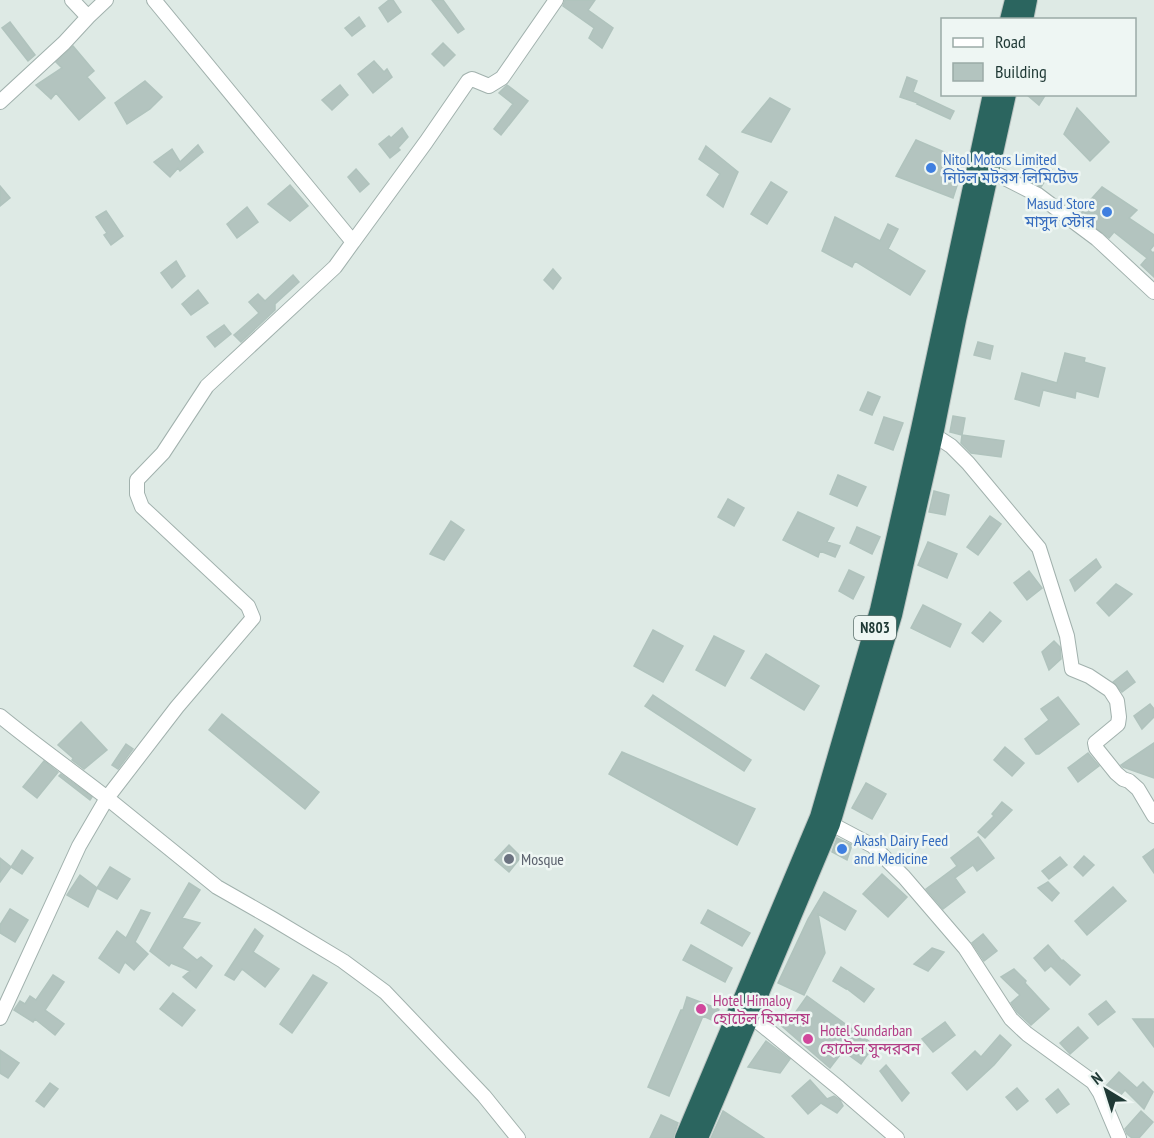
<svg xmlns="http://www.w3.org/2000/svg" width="1154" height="1138" font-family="'PT Sans Narrow','Noto Sans Bengali',sans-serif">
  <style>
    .building { fill: #b3c4bf; stroke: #b0c3bd; stroke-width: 1.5 }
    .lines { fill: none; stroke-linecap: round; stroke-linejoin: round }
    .street-casing { stroke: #a1b1ad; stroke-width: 16 }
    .highway-casing { stroke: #bcc4c2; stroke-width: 20 }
    .street { stroke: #fff; stroke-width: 14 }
    .highway { stroke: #2b655f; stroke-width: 18 }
    .shop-dot { fill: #3f7fe0; stroke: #eef6f3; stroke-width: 2 }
    .worship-dot { fill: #6b7280; stroke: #eef6f3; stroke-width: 2 }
    .hotel-dot { fill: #d1479c; stroke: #eef6f3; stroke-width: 2 }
    .labels { text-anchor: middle; stroke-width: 5; stroke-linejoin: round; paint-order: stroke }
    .shield { fill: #eef6f3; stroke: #5d726e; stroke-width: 1.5 }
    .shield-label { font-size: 15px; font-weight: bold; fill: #1f3935 }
    .shop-label { font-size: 16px; fill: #366cbe; stroke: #eef6f3; text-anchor: start }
    .worship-label { font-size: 16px; fill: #5b616d; stroke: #eef6f3; text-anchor: start }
    .hotel-label { font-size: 16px; fill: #b23c85; stroke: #eef6f3; text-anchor: start }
  </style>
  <rect width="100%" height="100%" fill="#deeae5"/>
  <!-- building -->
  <path class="building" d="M389,0H393L401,12L388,22L379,8Z
    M432,0H443L464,29L458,33Z
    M565,0H595L588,10L613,28L602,48L589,38L594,28L563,6Z
    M359,17L365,26L352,36L345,28Z
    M10,22L35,55L28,61L2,28Z
    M443,43L455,55L444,66L432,54Z
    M73,46L94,71L87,77L105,98L79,120L56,93L51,99L36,85L62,68L56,62Z
    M374,61L384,72L387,69L392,77L373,93L358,74Z
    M907,77L917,81L913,92L954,111L950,119L917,104L918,103L900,97Z
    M145,81L162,97L150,109L127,124L115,103Z
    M340,85L348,95L332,110L322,100Z
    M507,85L528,101L501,135L494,129L513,104L499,93Z
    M1026,94H1046L1039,105Z
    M770,98L790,109L771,142L742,132Z
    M1077,108L1109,142L1090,161L1064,134Z
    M402,128L408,137L398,148L400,150L390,158L379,144L389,136L391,138Z
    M916,140L965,161L953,198L896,176Z
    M198,145L203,152L180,171L178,168L170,177L154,162L172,149L180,162Z
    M706,146L738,172L723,207L707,195L720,174L699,159Z
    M1040,164L1052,170L1041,187L1028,180Z
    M356,169L369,184L360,192L348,177Z
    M771,182L787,192L767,224L751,214Z
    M290,185L308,206L290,221L268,204Z
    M0,186L10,198L0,206Z
    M1102,187L1137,210L1129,218L1154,235V245L1150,250L1153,253L1154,252V277L1141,265L1147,258L1114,232L1109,238L1078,214Z
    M247,207L258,222L237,238L227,224Z
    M106,211L123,236L111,245L104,235L107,233L96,217Z
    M835,217L880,241L888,224L898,229L888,249L925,271L910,295L855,261L852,267L822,251Z
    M176,261L185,276L172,288L161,273Z
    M553,269L561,278L553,289L544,280Z
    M293,275L299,282L275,304V310L241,342L234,335L259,313L249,302L258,294L265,301Z
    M198,290L208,303L191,315L182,304Z
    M224,325L231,334L215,347L207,337Z
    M978,342L993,346L990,359L974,355Z
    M1065,353L1085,358L1084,362L1105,368L1098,397L1076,391L1075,398L1043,390L1039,406L1015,399L1022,373L1057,383Z
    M868,392L880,397L872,415L860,410Z
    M953,416L965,418L962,435L950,432Z
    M884,417L903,423L893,450L875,443Z
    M962,435L1004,441L1001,457L971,453L961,443Z
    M838,475L866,487L857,506L830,494Z
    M934,491L949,495L945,515L929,512Z
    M728,499L744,508L734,526L718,517Z
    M798,512L834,528L827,542L840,546L835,557L820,551L818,557L783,540Z
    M990,516L1001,524L978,555L967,547Z
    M451,521L464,530L444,560L430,554Z
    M857,527L880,537L872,554L850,543Z
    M928,542L957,554L947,578L918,565Z
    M1096,559L1101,567L1075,591L1070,580Z
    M849,570L864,577L853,599L839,591Z
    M1029,571L1042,588L1027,600L1014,583Z
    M1116,584L1132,594L1109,616L1097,603Z
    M923,605L961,624L950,647L911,628Z
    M990,612L1001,621L983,642L972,633Z
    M653,630L683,646L663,682L634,666Z
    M714,636L744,651L725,686L696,670Z
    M1054,641L1060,647L1061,659L1049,670L1042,652Z
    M766,654L819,686L804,710L751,678Z
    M1127,671L1135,682L1122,692L1113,682Z
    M653,695L751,760L744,771L645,706Z
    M1058,697L1079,724L1039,754H1036L1025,739L1049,720L1041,709Z
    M1150,704L1154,709V717L1142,729L1134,716Z
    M222,714L319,792L305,809L209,730Z
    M81,722L107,750L84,769L72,760L73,758L58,745Z
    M1154,743V778L1123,767L1121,765Z
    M126,744L133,749L118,769L112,765Z
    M1005,747L1024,763L1012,776L994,760Z
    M622,752L755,809L737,845L609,774Z
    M1088,753L1099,766L1078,782L1068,768Z
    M44,761L58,772L37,798L23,787Z
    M61,774L92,797L90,800L59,776Z
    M866,783L886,794L872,819L852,808Z
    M1002,802L1012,810L985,838L978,832L994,816L992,814Z
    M978,837L994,858L977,871L973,865L955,878L965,892L943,909L926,889L957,866L951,858Z
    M837,838L852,845L847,860L832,852Z
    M509,845L521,857L509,872L495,860Z
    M1154,849V873L1143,857Z
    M22,850L33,858L22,874L11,867Z
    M1084,856L1094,865L1083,876L1074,867Z
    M1060,857L1067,865L1049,879L1042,871Z
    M0,858L11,867L0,882Z
    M110,867L130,879L117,899L97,888Z
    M882,874L907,897L888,917L863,894Z
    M80,875L97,888L88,907L67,895Z
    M1048,882L1059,893L1052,901L1038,888Z
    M189,883L200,890L182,918L200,923L182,948L197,960L201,957L212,966L196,988L183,977L190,971L171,963L169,966L150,951Z
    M1113,887L1126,901L1087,935L1075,921Z
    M824,892L856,911L845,930L818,914L825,953L804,995L778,983L808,919Z
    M10,909L28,920L15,942L0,933V925Z
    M141,910L150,913L135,942L148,954L134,970L125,962L119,973L99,958L117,931L126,938Z
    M708,910L750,933L742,946L701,923Z
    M255,929L263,936L253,952L279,969L265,987L242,969L234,980L225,975Z
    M983,934L997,951L984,961L972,943Z
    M691,945L732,968L725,982L683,960Z
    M1048,945L1062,961L1063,960L1080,975L1070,985L1051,966L1045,971L1034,958Z
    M932,948L944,952L928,971L914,964Z
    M841,967L874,989L864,1002L846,988V989L833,981Z
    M1014,969L1026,981L1025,983L1049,1009L1031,1025L1017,1012L1011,1003L1020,995L1001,977Z
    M53,975L64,982L45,1010L64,1024L55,1035L35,1019L33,1022L14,1010L20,1001L25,1004L30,996L36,1000Z
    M313,975L327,983L292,1033L280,1024Z
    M173,993L195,1010L182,1026L160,1009Z
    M807,996L874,1045L861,1064L843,1051L830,1068L777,1022L786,1010L793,1016Z
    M687,997L719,1009L716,1022L703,1016L669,1096L648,1087L681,1010H683Z
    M1106,1001L1115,1012L1098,1025L1089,1014Z
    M1133,1019H1154V1047Z
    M945,1022L955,1035L933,1052L922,1039Z
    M1078,1027L1088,1038L1070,1054L1060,1043Z
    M1000,1035L1011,1045L994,1065L967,1090L952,1073L975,1051L981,1057Z
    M766,1041L790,1059L780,1073L748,1067Z
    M0,1050L19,1063L8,1078L0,1073Z
    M886,1065L909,1093L902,1101L880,1071Z
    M1119,1072L1137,1088L1143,1082L1153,1092L1144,1109L1125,1090L1119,1097L1106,1086Z
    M810,1080L827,1099L834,1096L840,1100L843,1106L837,1113L821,1103L808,1114L792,1096Z
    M50,1083L58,1089L44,1107L36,1101Z
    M1017,1088L1028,1101L1017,1110L1006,1097Z
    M1058,1089L1069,1104L1057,1113L1046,1099Z
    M723,1111L764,1138H711Z
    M1141,1111L1153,1122L1139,1138H1132L1127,1134L1125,1129Z
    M661,1115L678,1123L673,1138H650Z"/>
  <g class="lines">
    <!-- street casing -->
    <g class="street-casing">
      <path id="street" d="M72,0L88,17
        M154,0L353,242L335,267L207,386L163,453L137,480V494L142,507L248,606L253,618L177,707L107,798L217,887L273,919L343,961L385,992L484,1096L518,1138
        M0,102L64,43L88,17L106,0
        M983,169L989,170L1038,195L1097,239L1154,292
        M353,242L426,142L468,81L472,79L489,86L502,78L556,0
        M934,435L951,446L968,463L1039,548L1067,636L1072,669L1089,676L1110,690L1117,701L1119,717L1118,724L1095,743L1096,748L1116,773L1123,779L1129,781L1138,789L1154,816
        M0,716C34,744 71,770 107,798L79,846L0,1018
        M824,820L873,846L904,877L965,948L1011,1019L1027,1034L1093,1082L1100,1093L1119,1138
        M751,1016L839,1088L897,1138"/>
    </g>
    <!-- highway casing -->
    <g class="highway-casing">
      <path id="highway" d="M1009,20L1014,0
        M1024,20L1028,0
        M684,1138L819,817L879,610L920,429L992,94
        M699,1138L831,824L893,615L934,435L957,320L1007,94"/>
    </g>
    <!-- street -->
    <use href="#street" class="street"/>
    <!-- highway -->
    <use href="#highway" class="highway"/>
  </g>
  <!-- markers -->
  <g class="shop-dot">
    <circle cx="931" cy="168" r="6"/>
    <circle cx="1107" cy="212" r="6"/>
    <circle cx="842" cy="849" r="6"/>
  </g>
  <circle class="worship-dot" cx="509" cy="859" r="6"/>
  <g class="hotel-dot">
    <circle cx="701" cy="1009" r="6"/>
    <circle cx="808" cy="1039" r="6"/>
  </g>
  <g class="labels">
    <!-- shield labels -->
    <rect class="shield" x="854" y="616" width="42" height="24" rx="4.5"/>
    <g class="shield-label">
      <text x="875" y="633">N803</text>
    </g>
    <!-- shop labels -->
    <g class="shop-label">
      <text x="943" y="165">Nitol Motors Limited<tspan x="943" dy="18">নিটল মটরস লিমিটেড</tspan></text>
      <text x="1095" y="209" text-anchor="end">Masud Store<tspan x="1095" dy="18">মাসুদ স্টোর</tspan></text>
      <text x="854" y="846">Akash Dairy Feed<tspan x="854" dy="18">and Medicine</tspan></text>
    </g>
    <!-- worship labels -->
    <g class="worship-label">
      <text x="521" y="865">Mosque</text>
    </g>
    <!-- hotel labels -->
    <g class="hotel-label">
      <text x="713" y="1006">Hotel Himaloy<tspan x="713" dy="18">হোটেল হিমালয়</tspan></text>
      <text x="820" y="1036">Hotel Sundarban<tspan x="820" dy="18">হোটেল সুন্দরবন</tspan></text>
    </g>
  </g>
  <!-- legend -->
  <rect x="941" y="18" width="195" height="78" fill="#eef6f3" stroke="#9baaa7" stroke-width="1.5"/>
  <rect x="953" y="38" width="30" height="9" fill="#ffffff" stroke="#9baaa7" stroke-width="1.5"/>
  <text x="995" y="48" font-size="18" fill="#1f3935">Road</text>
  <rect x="953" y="63" width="30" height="18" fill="#b3c4bf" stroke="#9baaa7" stroke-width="1.5"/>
  <text x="995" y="78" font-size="18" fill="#1f3935">Building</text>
  <!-- north arrow -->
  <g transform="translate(1106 1090) rotate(322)" stroke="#eef6f3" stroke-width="4.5" paint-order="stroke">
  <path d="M0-4.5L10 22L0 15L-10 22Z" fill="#1f3935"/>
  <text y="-9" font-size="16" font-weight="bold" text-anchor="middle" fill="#1f3935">N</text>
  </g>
</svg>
